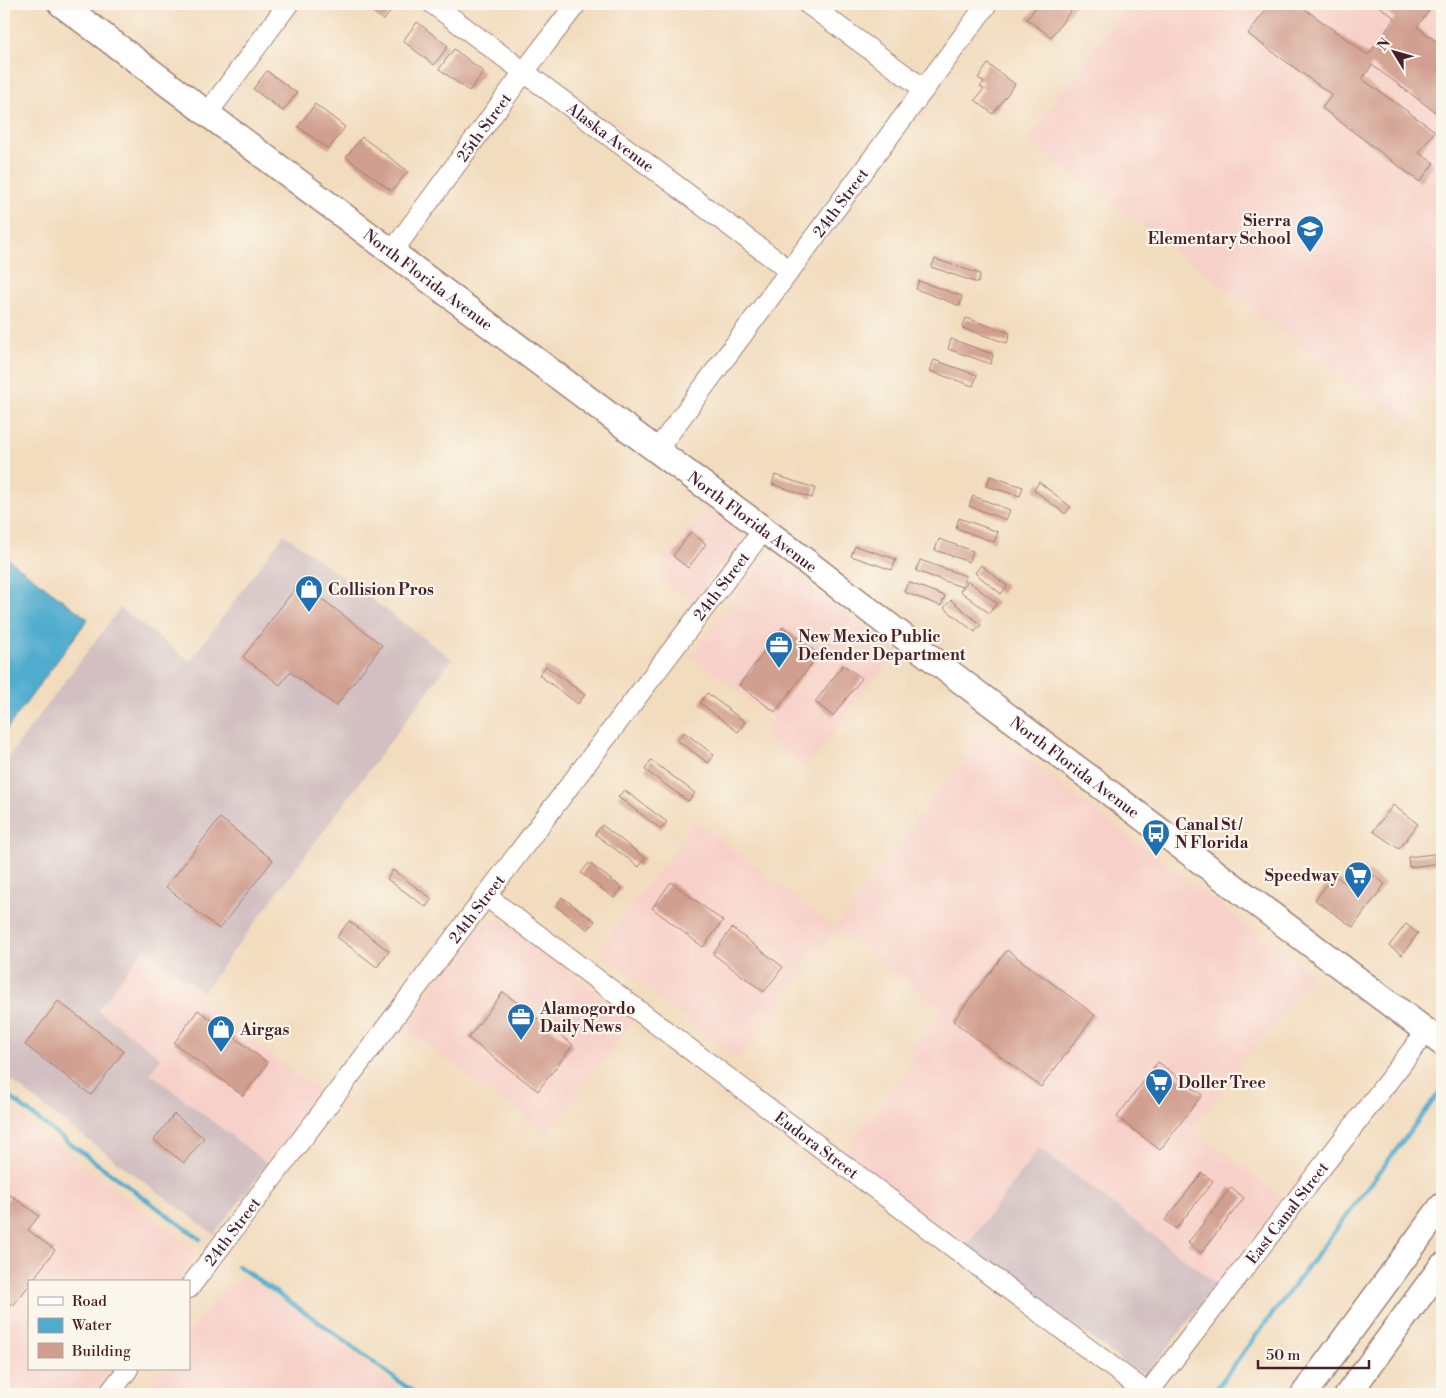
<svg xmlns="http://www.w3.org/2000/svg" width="1446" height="1398" font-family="'Libre Bodoni',serif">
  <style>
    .built { fill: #f7d1c9 }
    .industrial { fill: #d2bfc1 }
    .water { fill: #4facce; stroke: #4c667c }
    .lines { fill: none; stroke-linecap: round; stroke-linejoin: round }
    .stream { stroke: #4facce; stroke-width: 4.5 }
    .building { fill: #d19f8f }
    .minor-casing { stroke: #9e7e74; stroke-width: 22 }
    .major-casing { stroke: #9e7e74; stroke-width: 28 }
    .minor { stroke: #fff; stroke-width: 20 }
    .major { stroke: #fff; stroke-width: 25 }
    .labels { text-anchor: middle; stroke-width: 4.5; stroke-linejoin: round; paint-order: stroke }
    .street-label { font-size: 16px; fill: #4a1f2b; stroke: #fbf7ec }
    .poi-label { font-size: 16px; font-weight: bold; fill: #4a1f2b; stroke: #fbf7ec; text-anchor: start }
  </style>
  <rect width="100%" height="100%" fill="#fbf7ec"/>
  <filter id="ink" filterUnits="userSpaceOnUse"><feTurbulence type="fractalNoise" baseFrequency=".02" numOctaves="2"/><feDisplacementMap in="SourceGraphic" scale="10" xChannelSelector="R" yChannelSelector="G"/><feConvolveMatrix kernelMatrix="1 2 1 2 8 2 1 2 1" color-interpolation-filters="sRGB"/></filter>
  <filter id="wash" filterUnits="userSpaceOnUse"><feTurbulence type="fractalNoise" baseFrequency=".0096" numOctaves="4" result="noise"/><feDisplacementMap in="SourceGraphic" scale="20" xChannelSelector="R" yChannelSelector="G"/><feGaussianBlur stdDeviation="1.12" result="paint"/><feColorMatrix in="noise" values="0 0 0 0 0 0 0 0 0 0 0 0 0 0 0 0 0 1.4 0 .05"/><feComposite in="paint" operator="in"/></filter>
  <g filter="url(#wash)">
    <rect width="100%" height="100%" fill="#f2dcbe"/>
    <!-- built -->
    <path class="built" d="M1128,4H1442V365L1405,423L1026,140Z
      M705,507L738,534L737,544L692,603L655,574Z
      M773,559L896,651L806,768L763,735L775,719L691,656L759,564Z
      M985,728L1312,974L1193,1129L1283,1198L1217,1284L1039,1149L967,1245L843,1153L917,1055L911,1050L942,1008L835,929L738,1059L597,951L696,821L835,928Z
      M499,918L633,1021L547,1136L404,1027L481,925Z
      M144,948L203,992L198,1000L323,1094L268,1164L150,1073L161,1058L98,1010Z
      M4,1102L55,1144L198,1253L177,1282H29V1369H111L93,1394H4Z
      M236,1280L250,1281L283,1301L407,1394H146L160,1369H189V1332L224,1288Z"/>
    <!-- industrial -->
    <path class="industrial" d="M284,534L452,659L203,992L144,948L98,1010L161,1058L150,1073L268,1164L214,1234L68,1125L4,1075V763L120,608L190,661Z
      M1039,1148L1217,1284L1148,1373L1135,1371L967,1245Z"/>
    <!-- water -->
    <path class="water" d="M4,556L88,619L4,733Z"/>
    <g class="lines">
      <!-- stream -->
      <path class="stream" d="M4,1092L46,1126L200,1239
        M238,1266L323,1325L416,1394
        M1212,1394L1442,1089"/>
    </g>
    <g id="blocks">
      <!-- building -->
      <path class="building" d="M366,4H387L393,8L384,20L364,6Z
        M1039,4H1076L1051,37L1027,19Z
        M1270,4H1298L1368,55L1395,18L1376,4H1434L1417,27L1442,46V117L1372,65L1362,79L1435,131L1419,153L1434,163L1420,182L1322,108L1332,95L1248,34Z
        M417,22L448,46L434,65L403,41Z
        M454,49L484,72L469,91L439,69Z
        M988,64L1015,84L993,114L975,100L984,89L980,87L984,82L978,78Z
        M267,71L297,93L283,111L253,89Z
        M315,104L345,127L329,149L298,127Z
        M362,137L408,171L392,191L346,157Z
        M935,259L980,274L978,283L931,267Z
        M919,281L962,296L960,306L916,289Z
        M966,318L1010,333L1007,343L962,328Z
        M951,339L993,354L991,364L948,349Z
        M934,360L977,375L973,386L930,371Z
        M775,475L815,488L812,498L772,484Z
        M990,476L1023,487L1020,496L986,486Z
        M1039,482L1071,507L1065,514L1034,490Z
        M973,496L1010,510L1006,520L969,506Z
        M959,518L998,532L994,542L956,528Z
        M691,532L706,544L688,568L673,556Z
        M939,539L973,551L969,562L935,550Z
        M855,546L896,559L892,570L851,556Z
        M920,560L966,576L962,587L916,571Z
        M981,565L1007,586L1001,594L975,573Z
        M968,581L997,603L989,613L960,591Z
        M300,582L382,645L336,706L290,672L280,685L243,657Z
        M908,582L945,596L941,606L904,592Z
        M951,600L981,625L975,632L944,608Z
        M783,627L819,654L775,712L739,685Z
        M843,665L862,678L833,716L815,702Z
        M546,666L585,695L578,704L539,675Z
        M707,693L745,722L738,732L700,703Z
        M684,732L714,755L708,763L677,740Z
        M651,760L695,793L688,801L645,770Z
        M624,790L667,822L661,829L618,797Z
        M1393,805L1418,824L1399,849L1373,831Z
        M220,818L273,860L219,929L166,887Z
        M602,825L645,858L639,867L595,834Z
        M1442,853V863L1409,867L1408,857Z
        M589,863L622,888L614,898L581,873Z
        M393,870L432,899L426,907L387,879Z
        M1368,871L1385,884L1353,927L1315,900L1334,875L1354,889Z
        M671,882L723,921L703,947L652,908Z
        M562,897L595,921L588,930L556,906Z
        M349,921L389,951L377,967L337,937Z
        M1406,924L1418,933L1402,955L1389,946Z
        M732,928L783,967L764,992L713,954Z
        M1007,950L1095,1015L1041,1087L953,1021Z
        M503,992L573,1045L538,1091L468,1038Z
        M58,1001L124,1051L91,1095L25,1045Z
        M198,1010L268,1063L243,1096L174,1043Z
        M1158,1062L1202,1095L1160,1150L1117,1117Z
        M174,1114L204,1138L184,1163L154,1140Z
        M1202,1173L1213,1181L1176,1229L1165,1220Z
        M1231,1187L1244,1198L1201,1253L1188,1243Z
        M11,1195L39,1216L28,1230L55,1250L31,1282H29V1285L13,1306L4,1298V1205Z"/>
    </g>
  </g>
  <g filter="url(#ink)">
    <use href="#blocks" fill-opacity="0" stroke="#9e7e74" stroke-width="1"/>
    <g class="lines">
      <!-- minor casing -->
      <g class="minor-casing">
        <g id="minor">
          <path id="s1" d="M433,4L789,270"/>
          <path d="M808,4L924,89"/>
          <path d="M207,114L288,4"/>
          <path id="s2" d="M392,252L524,72L576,4"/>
          <path id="s3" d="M657,450L987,4"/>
          <path id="s4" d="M486,896L1147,1393"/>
          <path id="s5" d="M189,1288L764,529"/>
          <path d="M109,1394L128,1369"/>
          <path id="s6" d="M1147,1394L1426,1032"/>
        </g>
      </g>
      <!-- major casing -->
      <g class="major-casing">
        <g id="major">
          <path id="s7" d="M61,4L616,420L786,546L961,681L1442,1043"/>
          <path d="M1304,1394L1442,1206"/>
          <path d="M1348,1394L1442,1266"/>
        </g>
      </g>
      <!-- minor -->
      <use href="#minor" class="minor"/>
      <!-- major -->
      <use href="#major" class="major"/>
    </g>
  </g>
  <!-- icons -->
  <defs>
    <g id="school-pin" transform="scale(1.4375)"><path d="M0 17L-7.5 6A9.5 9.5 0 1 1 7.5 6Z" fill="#1f6fb2" stroke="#fbf7ec"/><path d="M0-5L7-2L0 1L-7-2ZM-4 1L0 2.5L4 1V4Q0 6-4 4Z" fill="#fff"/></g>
    <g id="shop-pin" transform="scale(1.4375)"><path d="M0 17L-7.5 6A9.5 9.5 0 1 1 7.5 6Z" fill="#1f6fb2" stroke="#fbf7ec"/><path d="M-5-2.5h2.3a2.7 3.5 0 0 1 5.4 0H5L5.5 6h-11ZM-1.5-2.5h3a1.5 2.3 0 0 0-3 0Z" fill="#fff"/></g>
    <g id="office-pin" transform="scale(1.4375)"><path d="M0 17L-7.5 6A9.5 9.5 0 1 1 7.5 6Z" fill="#1f6fb2" stroke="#fbf7ec"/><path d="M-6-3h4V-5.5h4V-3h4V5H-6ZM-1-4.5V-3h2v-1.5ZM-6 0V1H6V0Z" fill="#fff"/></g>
    <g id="bus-pin" transform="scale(1.4375)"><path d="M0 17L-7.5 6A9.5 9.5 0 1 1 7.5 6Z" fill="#1f6fb2" stroke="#fbf7ec"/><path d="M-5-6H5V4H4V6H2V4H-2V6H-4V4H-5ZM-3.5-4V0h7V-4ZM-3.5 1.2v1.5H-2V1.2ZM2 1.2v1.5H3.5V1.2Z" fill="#fff"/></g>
    <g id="supermarket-pin" transform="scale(1.4375)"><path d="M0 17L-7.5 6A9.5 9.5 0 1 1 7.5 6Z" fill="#1f6fb2" stroke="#fbf7ec"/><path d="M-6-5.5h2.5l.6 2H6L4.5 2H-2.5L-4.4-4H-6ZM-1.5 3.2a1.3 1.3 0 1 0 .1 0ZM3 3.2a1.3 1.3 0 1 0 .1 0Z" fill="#fff"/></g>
  </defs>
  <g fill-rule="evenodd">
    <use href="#school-pin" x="1310" y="229"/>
    <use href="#shop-pin" x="309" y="589"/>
    <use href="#office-pin" x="779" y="645"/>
    <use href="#bus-pin" x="1156" y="833"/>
    <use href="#supermarket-pin" x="1358" y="875"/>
    <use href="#office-pin" x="521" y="1017"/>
    <use href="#shop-pin" x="221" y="1029"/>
    <use href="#supermarket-pin" x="1159" y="1082"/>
  </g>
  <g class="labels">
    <!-- street labels -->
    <g class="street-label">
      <text dy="6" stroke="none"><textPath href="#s2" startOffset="155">25th Street</textPath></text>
      <text dy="6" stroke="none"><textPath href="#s1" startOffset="222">Alaska Avenue</textPath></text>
      <text dy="6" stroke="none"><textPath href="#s3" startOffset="308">24th Street</textPath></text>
      <text dy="6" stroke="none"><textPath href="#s7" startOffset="459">North Florida Avenue</textPath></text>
      <text dy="6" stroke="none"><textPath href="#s7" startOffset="864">North Florida Avenue</textPath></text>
      <text dy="6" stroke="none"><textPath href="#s5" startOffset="881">24th Street</textPath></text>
      <text dy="6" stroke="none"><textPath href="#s7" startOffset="1269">North Florida Avenue</textPath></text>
      <text dy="6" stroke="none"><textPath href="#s5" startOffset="476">24th Street</textPath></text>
      <text dy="6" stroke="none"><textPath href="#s4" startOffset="414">Eudora Street</textPath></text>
      <text dy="6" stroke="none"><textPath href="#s6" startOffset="229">East Canal Street</textPath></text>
      <text dy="6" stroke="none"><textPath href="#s5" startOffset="71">24th Street</textPath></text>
    </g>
    <!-- poi labels -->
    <g class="poi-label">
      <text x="1291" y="226" text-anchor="end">Sierra<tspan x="1291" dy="18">Elementary School</tspan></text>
      <text x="328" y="595">Collision Pros</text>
      <text x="798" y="642">New Mexico Public<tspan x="798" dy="18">Defender Department</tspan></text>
      <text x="1175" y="830">Canal St /<tspan x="1175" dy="18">N Florida</tspan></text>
      <text x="1339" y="881" text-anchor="end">Speedway</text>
      <text x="540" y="1014">Alamogordo<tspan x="540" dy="18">Daily News</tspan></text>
      <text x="240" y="1035">Airgas</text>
      <text x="1178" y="1088">Doller Tree</text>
    </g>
  </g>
  <!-- margin -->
  <rect width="1446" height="1398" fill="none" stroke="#fbf7ec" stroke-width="20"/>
  <!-- legend -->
  <rect x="28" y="1280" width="162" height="90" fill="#fbf7ec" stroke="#b4a19f"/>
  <rect x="38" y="1297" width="25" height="8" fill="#ffffff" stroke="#b4a19f"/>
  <text x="72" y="1306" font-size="15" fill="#4a1f2b">Road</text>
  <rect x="38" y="1318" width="25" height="15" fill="#4facce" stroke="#b4a19f"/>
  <text x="72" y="1330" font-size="15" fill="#4a1f2b">Water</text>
  <rect x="38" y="1343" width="25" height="15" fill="#d19f8f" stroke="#b4a19f"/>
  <text x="72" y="1356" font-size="15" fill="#4a1f2b">Building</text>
  <!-- north arrow -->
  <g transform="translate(1394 52) rotate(307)" stroke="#fbf7ec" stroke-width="4" paint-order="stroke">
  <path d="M0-4L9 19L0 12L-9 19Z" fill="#4a1f2b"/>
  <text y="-8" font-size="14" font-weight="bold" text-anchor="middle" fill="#4a1f2b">N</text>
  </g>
  <!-- scale -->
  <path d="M1258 1360v8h111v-8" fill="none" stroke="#4a1f2b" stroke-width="2.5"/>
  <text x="1266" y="1360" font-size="15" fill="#4a1f2b" stroke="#fbf7ec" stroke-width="4" paint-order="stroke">50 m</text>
</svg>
